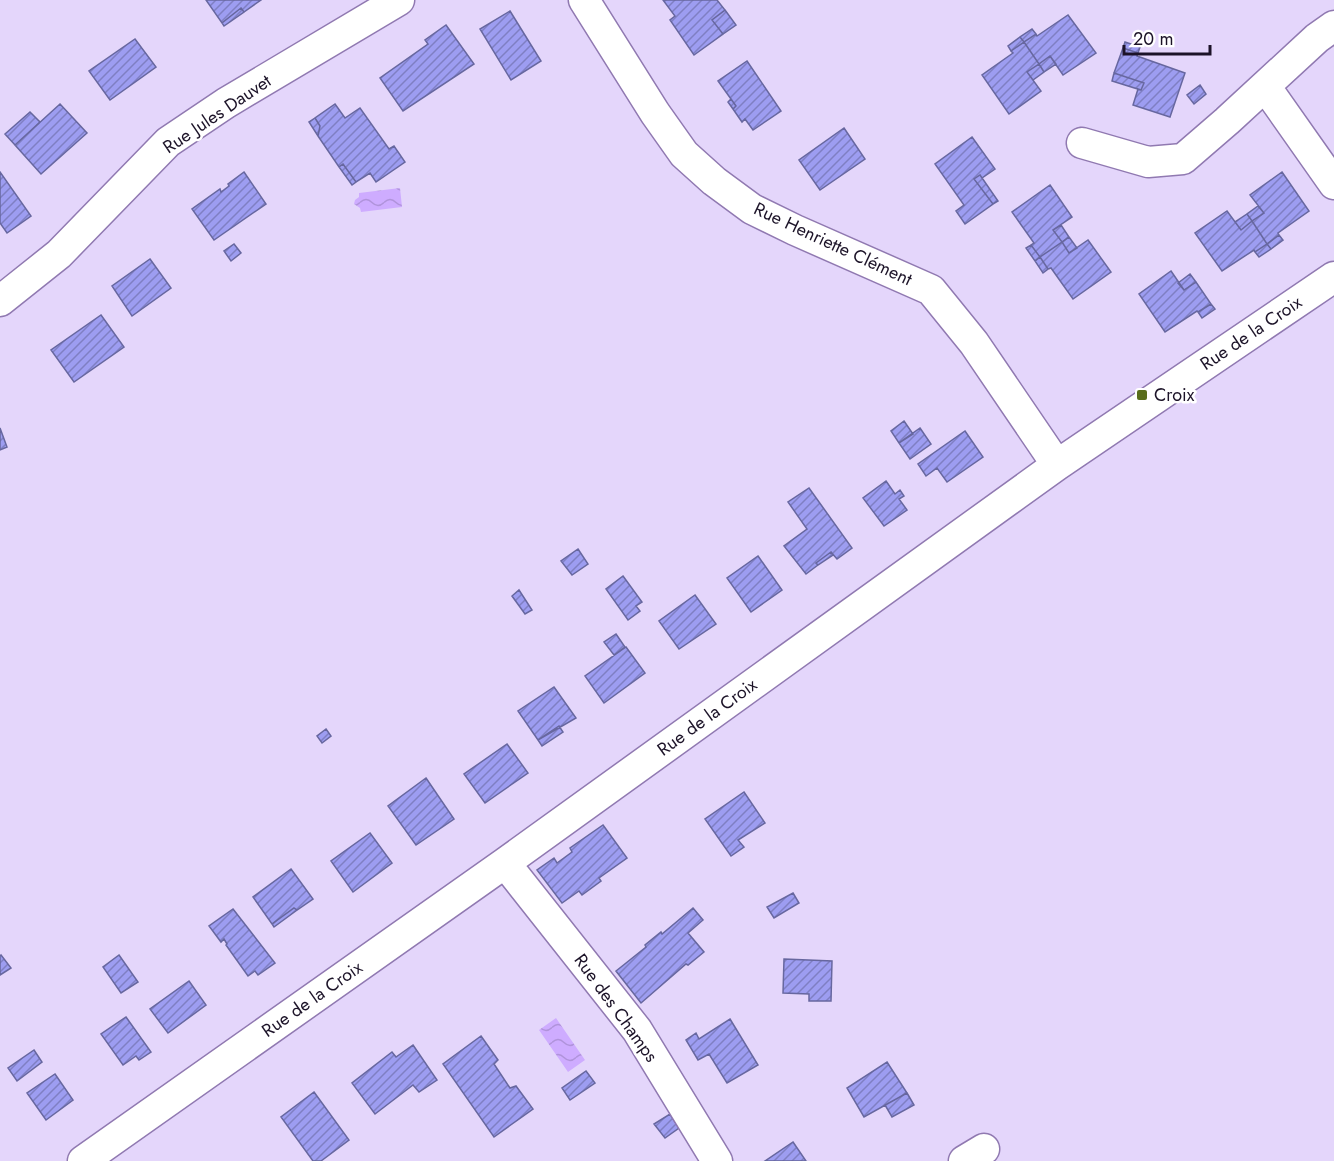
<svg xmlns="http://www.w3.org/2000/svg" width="1334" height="1161" font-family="Jost,sans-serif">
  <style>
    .water { fill: url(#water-waves) }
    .building { fill: url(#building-hatch); stroke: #67679f; stroke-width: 1.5 }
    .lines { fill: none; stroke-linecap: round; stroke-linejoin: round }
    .minor-casing { stroke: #9079b1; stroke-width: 33 }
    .minor { stroke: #fff; stroke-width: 30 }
    .poi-dot { fill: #596d1c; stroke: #fff; stroke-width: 2 }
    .labels { text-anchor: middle; stroke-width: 5; stroke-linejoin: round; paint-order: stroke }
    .street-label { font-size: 18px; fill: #1c1328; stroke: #fff }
    .poi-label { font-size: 18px; fill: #1c1328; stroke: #fff; text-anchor: start }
  </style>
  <defs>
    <pattern id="water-waves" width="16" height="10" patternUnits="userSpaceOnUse" patternTransform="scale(1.5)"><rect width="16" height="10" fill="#ceacff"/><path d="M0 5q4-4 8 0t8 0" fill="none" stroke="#b093db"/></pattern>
    <pattern id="building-hatch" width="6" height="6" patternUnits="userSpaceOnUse" patternTransform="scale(1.5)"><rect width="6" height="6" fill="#9d9df1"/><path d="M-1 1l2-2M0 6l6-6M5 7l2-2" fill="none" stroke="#7f7fc3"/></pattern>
  </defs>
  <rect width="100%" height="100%" fill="#e4d6fb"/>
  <!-- water -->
  <path class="water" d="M400,188L402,207L361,212L360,208L354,204L355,200L359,197V193Z
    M556,1018L585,1060L568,1072L539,1030Z"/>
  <!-- building -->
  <path class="building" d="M206,0H261L244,12L241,8L222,23Z
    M663,0H717L725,10L712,20L723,34L694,55L670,20L675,16Z
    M241,8L244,12L224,26L222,23Z
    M725,10L736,25L723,34L712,20Z
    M510,11L541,61L511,80L480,29Z
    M1068,15L1096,53L1063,75L1050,56L1039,64L1024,42L1036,34L1037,36Z
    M446,25L474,64L403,111L380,78L428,44L425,40Z
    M1032,29L1036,34L1024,42L1020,37Z
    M1020,37L1024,42L1011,51L1008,46Z
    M135,39L156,67L110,100L89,71Z
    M1024,42L1039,64L1027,72L1041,91L1009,114L982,75L1013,53L1011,51Z
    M1125,42L1140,47L1138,53L1123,48Z
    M1123,48L1138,53L1137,56L1185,73L1170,117L1133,105L1138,89L1141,90L1144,83L1114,73Z
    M1050,56L1056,64L1044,72L1039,64Z
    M747,61L781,111L753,130L745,119L742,122L733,109L736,106L718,81Z
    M1039,64L1044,72L1033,80L1027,72Z
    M1114,73L1144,83L1141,90L1112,81Z
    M1200,85L1206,94L1194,104L1187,95Z
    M731,99L736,106L733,109L728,102Z
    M60,104L87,133L41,174L15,145Z
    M335,104L345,118L360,108L389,149L394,146L405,162L376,182L370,173L356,182L343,164L339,167L318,136L320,126L315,118Z
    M30,112L40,122L15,145L5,134Z
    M315,118L320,126L318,136L309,122Z
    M844,128L865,159L820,190L799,160Z
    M972,137L995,169L982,178L980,175L974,179L993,204L965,224L956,211L964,205L935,164Z
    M343,164L356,182L352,185L339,167Z
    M0,172L31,216L7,233L0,223Z
    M244,172L266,204L214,240L192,209L220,189L221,192L229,186L228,184Z
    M1282,172L1309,211L1278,233L1279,235L1267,244L1252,221L1264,213L1250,195Z
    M980,175L998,201L993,204L974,179Z
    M1050,185L1072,217L1053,230L1062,242L1040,257L1031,245L1034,243L1012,212Z
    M1258,206L1264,213L1252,221L1247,214Z
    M1227,211L1241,230L1252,221L1267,244L1255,252L1254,250L1222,271L1195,233Z
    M1247,214L1252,221L1241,230L1235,222Z
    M1061,225L1069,237L1062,242L1053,230Z
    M1279,235L1283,240L1271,249L1267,244Z
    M1069,237L1077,248L1069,253L1062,242Z
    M1088,240L1111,272L1073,299L1051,268L1048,269L1040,257L1062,242L1069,253Z
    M234,244L241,253L231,261L224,251Z
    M1267,244L1271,249L1259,257L1255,252Z
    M1031,245L1040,257L1035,261L1026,248Z
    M1040,257L1048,269L1043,273L1035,261Z
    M150,259L171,288L132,316L112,286Z
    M1171,271L1184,290L1196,282L1211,304L1198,312L1197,311L1165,332L1139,294Z
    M1190,274L1196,282L1184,290L1178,283Z
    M1211,304L1215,309L1202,318L1198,312Z
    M101,315L124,347L74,382L51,350Z
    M904,421L913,434L899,443L891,431Z
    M0,428L7,447L0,450Z
    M920,428L931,444L910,459L899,443Z
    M965,431L983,457L947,482L937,468L926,476L918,464Z
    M886,481L895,494L900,490L904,496L899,499L907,510L884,526L863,498Z
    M809,488L852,548L837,559L831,552L816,563L818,565L806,574L784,546L807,529L788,502Z
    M578,549L588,564L572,575L561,561Z
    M831,552L833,555L818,565L816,563Z
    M758,556L782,590L751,612L727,578Z
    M623,576L642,602L636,606L640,611L628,620L606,589Z
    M519,590L532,610L525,614L512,596Z
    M695,595L716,624L679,649L659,621Z
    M616,634L625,647L614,655L604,642Z
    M626,647L645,673L604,703L585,676Z
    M554,687L576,718L538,740L518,711Z
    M559,726L563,732L542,746L538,740Z
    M326,729L331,736L322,743L317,736Z
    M507,744L528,773L485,803L464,774Z
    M426,778L454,819L416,845L388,806Z
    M744,792L765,823L738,840L744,847L731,856L705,819Z
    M603,825L627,858L599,878L601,881L582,895L579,891L562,903L537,870L554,858L557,863L572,852L570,848Z
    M370,833L392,863L353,892L331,861Z
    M291,869L313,899L297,910L294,908L272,924L253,897Z
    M793,893L799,903L774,918L767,907Z
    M294,908L297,910L274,927L272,924Z
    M693,908L703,920L688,933L704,952L688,965L686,964L641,1003L616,971L646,947L645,945L661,932L662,934Z
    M233,909L275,963L258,975L255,971L248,976L226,945L227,944L224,939L221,942L209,926Z
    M1,955L11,968L0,975V956Z
    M119,955L138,982L121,993L103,967Z
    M784,959L832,961L831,1001H809V994L783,993Z
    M189,981L206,1005L168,1033L150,1009Z
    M126,1017L151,1052L139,1060L136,1056L123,1065L101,1034Z
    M730,1019L758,1065L727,1083L709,1054L698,1060L686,1040L696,1033L699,1039Z
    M481,1036L498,1060L494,1064L510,1088L516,1086L533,1109L494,1137L443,1064Z
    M413,1045L437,1080L419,1092L413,1085L375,1114L352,1083L392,1052L396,1057Z
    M34,1050L42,1062L17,1081L8,1068Z
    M887,1062L907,1093L864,1117L847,1088Z
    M586,1071L595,1083L570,1100L562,1088Z
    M55,1074L73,1100L46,1120L27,1093Z
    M314,1092L349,1140L321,1161H313L281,1117Z
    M907,1093L914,1105L892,1117L885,1105Z
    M670,1114L679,1128L665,1138L654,1124Z
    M793,1142L806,1161H765Z"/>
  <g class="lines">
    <!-- minor casing -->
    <g class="minor-casing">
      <path id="minor" d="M584,0L655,113L684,154L714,181L752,209L795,230L931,290L974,343L1057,465
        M1265,86L1334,184
        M1082,143L1148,162L1183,159L1227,121L1317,38L1334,26
        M0,301L59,254L168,142L226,103L399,0
        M505,863L637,1030L717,1161
        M83,1161L505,863L1057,465L1334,277
        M964,1161L984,1149"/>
    </g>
    <!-- minor -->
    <use href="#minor" class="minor"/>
  </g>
  <!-- markers -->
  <rect class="poi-dot" x="1136" y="389" width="12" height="12" rx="3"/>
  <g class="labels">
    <!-- street labels -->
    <g class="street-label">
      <text transform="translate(217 114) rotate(-34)" y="6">Rue Jules Dauvet</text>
      <text transform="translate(833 244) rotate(25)" y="6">Rue Henriette Clément</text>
      <text transform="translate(1251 333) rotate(-34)" y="6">Rue de la Croix</text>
      <text transform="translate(707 717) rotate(-36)" y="6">Rue de la Croix</text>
      <text transform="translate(312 999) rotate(-35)" y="6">Rue de la Croix</text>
      <text transform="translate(616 1008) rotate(54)" y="6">Rue des Champs</text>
    </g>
    <!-- poi labels -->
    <g class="poi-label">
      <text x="1154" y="401">Croix</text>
    </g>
  </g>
  <!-- scale -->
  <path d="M1124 45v9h86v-9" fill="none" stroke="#1c1328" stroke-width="3"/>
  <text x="1133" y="45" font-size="18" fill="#1c1328" stroke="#ffffff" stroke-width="4.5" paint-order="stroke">20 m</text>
</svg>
